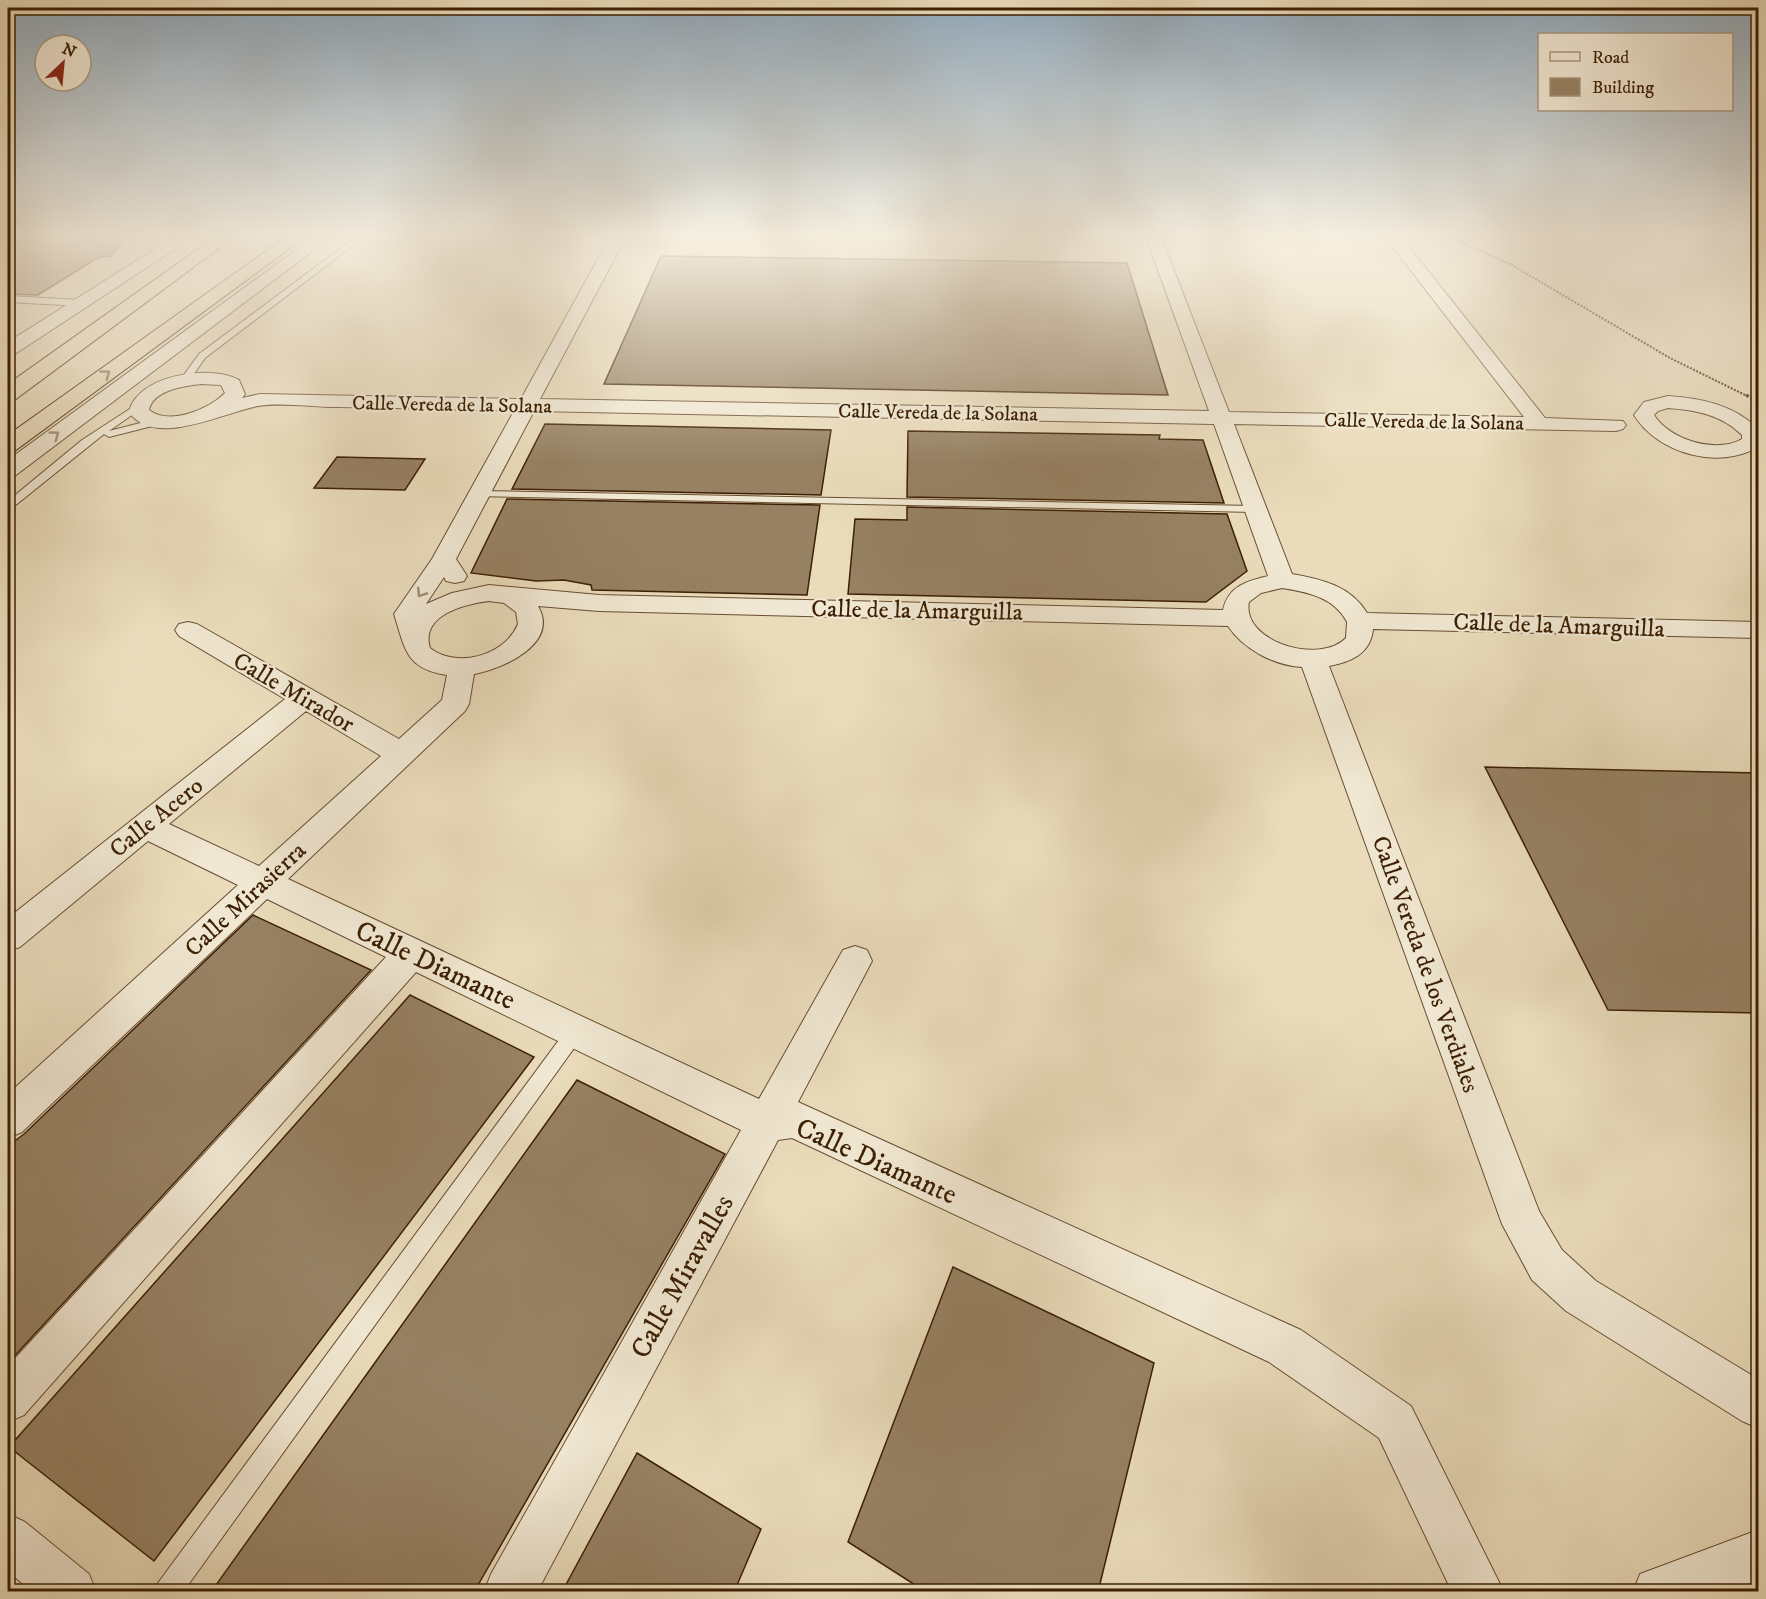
<svg xmlns="http://www.w3.org/2000/svg" width="1766" height="1599" font-family="'IM FELL DW Pica',serif">
  <style>
    .building { fill: #968163; stroke: #3c1f03; stroke-width: 1.5 }
    .lines { fill: none; stroke-linecap: round; stroke-linejoin: round }
    .service-casing { stroke: #684e31; stroke-width: 2 }
    .minor-casing { stroke: #684e31; stroke-width: 2 }
    .tertiary-casing { stroke: #684e31; stroke-width: 2 }
    .motorway-casing { stroke: #3c1f03; stroke-width: 2 }
    .path-far1 { stroke: #3c1f03; stroke-width: 2; stroke-dasharray: 2 1.5; stroke-linecap: butt }
    .path { stroke: #3c1f03; stroke-width: 3; stroke-dasharray: 3 2; stroke-linecap: butt }
    .service { fill: #f1e8d3; fill-rule: evenodd }
    .minor { fill: #f1e8d3; fill-rule: evenodd }
    .tertiary { fill: #f1e8d3; fill-rule: evenodd }
    .motorway { fill: #eadcbb; fill-rule: evenodd }
    .oneway { stroke: #937e5f }
    .oneway2 { stroke: #a08e75 }
    .labels { text-anchor: middle; stroke-width: 4.5; stroke-linejoin: round; paint-order: stroke }
    .far-street-label { font-size: 20px; fill: #3c1f03; stroke: #f1e8d3 }
    .street-label { font-size: 24px; fill: #3c1f03; stroke: #f1e8d3 }
    .near-street-label { font-size: 28px; fill: #3c1f03; stroke: #f1e8d3 }
  </style>
  <rect width="100%" height="100%" fill="#eadcbb"/>
  <filter id="stains"><feTurbulence type="fractalNoise" baseFrequency=".00333" numOctaves="4"/><feColorMatrix values="0 0 0 0 .2 0 0 0 0 .09 0 0 0 0 .02 0 0 0 .5 -.17"/></filter>
  <radialGradient id="worn" r=".72"><stop offset=".6" stop-color="#630" stop-opacity="0"/><stop offset="1" stop-color="#630" stop-opacity=".3"/></radialGradient>
  <!-- building -->
  <path class="building" d="M71,237H124L111,256L99,257L38,295L8,294V246H14L18,241Z
    M661,256L1127,263L1168,395L604,384Z
    M545,424L831,430L821,495L512,489Z
    M908,431L1160,435L1159,439L1203,440L1224,503L907,497Z
    M337,457L425,459L405,490L314,488Z
    M507,499L820,505L807,595L592,590L591,585L564,580L536,581L471,573Z
    M907,507L1227,514L1247,571L1206,602L848,594L855,519L907,520Z
    M1485,767L1758,773V1013L1608,1010Z
    M253,915L371,970L8,1363V1146L24,1134Z
    M410,995L534,1057L154,1561L9,1447Z
    M577,1080L725,1154L474,1592H211Z
    M953,1267L1154,1363L1098,1592H926L848,1542Z
    M637,1453L761,1529L734,1592H562Z"/>
  <g class="lines">
    <!-- service casing -->
    <g class="service-casing">
      <path id="service" d="M356,237H364L205,358L189,381H183L181,379L199,354Z
        M8,296L81,300L85,303L81,306L8,302Z
        M139,403L144,406L142,408L109,431L160,418L165,421L164,423L109,437L104,434L12,508L8,509V501L82,440Z
        M479,491L1255,506L1261,509L1255,512L475,496L473,494Z
        M576,1023L582,1025L585,1031L582,1037L183,1592H155L158,1583L570,1025Z"/>
    </g>
    <!-- minor casing -->
    <g class="minor-casing">
      <path id="minor" d="M314,237H331L16,475L8,476V460Z
        M610,237H626L540,399L1209,411L1146,237H1161L1229,412L1524,417L1385,237H1401L1545,418L1623,421L1626,425L1623,429L1616,431L1234,424L1292,574C1321,579 1351,586 1367,613L1758,622V638L1373,629C1371,654 1350,662 1329,666L1539,1211L1562,1250L1596,1281L1758,1379V1428L1742,1421L1566,1311L1532,1280L1502,1224L1302,667C1275,666 1243,649 1228,626L599,611L538,606C560,644 502,669 474,674L469,704L465,711L288,879L759,1099L843,950L855,946L867,950L872,961L798,1102L1301,1330L1411,1406L1504,1592H1452L1379,1438L1269,1362L792,1138L778,1140L537,1592H484L491,1574L741,1130L416,972L24,1415L8,1422V1366L386,957L267,899L22,1132L8,1138V1094L238,885L148,841L20,947L8,951V918L285,699L179,636L175,630L179,624L188,622L197,624L399,739L442,700L447,675C405,669 405,648 394,614L432,559L514,411C455,409 395,408 336,407C311,407 283,402 258,406C224,412 154,449 129,412C137,375 210,364 239,380L245,394L242,398L260,394L521,399ZM201,384L221,385L225,393C209,409 170,426 149,410C153,390 184,386 201,384ZM534,411L1214,424L1268,576C1247,581 1228,586 1223,610L599,595L489,585L452,593L426,604L444,577L446,581L455,583L464,581L467,576L456,559ZM1282,588C1307,592 1334,597 1347,622L1346,638C1320,665 1241,642 1249,602L1261,593ZM489,601L504,603L516,612L518,624C505,656 456,669 430,648C420,615 465,604 489,601ZM306,711L381,756L259,866L169,824Z
        M1668,396C1701,398 1734,405 1758,429V447C1719,470 1658,454 1634,415L1644,402ZM1668,408C1696,410 1722,415 1742,435V439C1716,454 1670,440 1654,415L1658,411Z
        M8,1514L25,1522L89,1574L96,1592H32L8,1571Z
        M1758,1530V1580L1727,1592H1633L1640,1574Z"/>
    </g>
    <!-- tertiary casing -->
    <g class="tertiary-casing">
      <path id="tertiary" d="M174,237H193L15,354L8,356V342Z"/>
    </g>
    <!-- motorway casing -->
    <g class="motorway-casing">
      <path id="motorway" d="M215,237H234L16,399L8,400V384Z
        M286,237H305L16,450L8,452V435Z"/>
    </g>
    <!-- path-far1 -->
    <path class="path-far1" d="M1455,237L1460,242L1510,264L1670,358L1749,397"/>
    <!-- path -->
    <path class="path" d="M1746,395L1758,401"/>
    <!-- service -->
    <use href="#service" class="service"/>
    <!-- minor -->
    <use href="#minor" class="minor"/>
    <!-- tertiary -->
    <use href="#tertiary" class="tertiary"/>
    <!-- motorway -->
    <use href="#motorway" class="motorway"/>
  </g>
  <!-- one-way arrows -->
  <defs><path id="oneway-chevron" d="M-2-3.5L2.5 0L-2 3.5" fill="none" stroke-width="1.6" stroke-linecap="round" stroke-linejoin="round" transform="scale(1.5)"/></defs>
  <use class="oneway" href="#oneway-chevron" transform="translate(106 374) rotate(-36)"/>
  <g class="oneway2">
    <use href="#oneway-chevron" transform="translate(55 435) rotate(-36)"/>
    <use href="#oneway-chevron" transform="translate(421 593) rotate(123)"/>
  </g>
  <!-- sky -->
  <linearGradient id="sky" x2="0" y2="1"><stop stop-color="#91aabd"/><stop offset="0.51" stop-color="#f6efe0"/><stop offset="1" stop-color="#f6efe0" stop-opacity="0"/></linearGradient>
  <rect width="1766" height="461" fill="url(#sky)"/>
  <g class="labels">
    <!-- far-street labels -->
    <g class="far-street-label">
      <text transform="translate(452 404) rotate(1)" y="7">Calle Vereda de la Solana</text>
      <text transform="translate(938 412) rotate(1)" y="7">Calle Vereda de la Solana</text>
      <text transform="translate(1424 421) rotate(1)" y="7">Calle Vereda de la Solana</text>
    </g>
    <!-- street labels -->
    <g class="street-label">
      <text transform="translate(917 610) rotate(1)" y="8">Calle de la Amarguilla</text>
      <text transform="translate(1559 625) rotate(2)" y="8">Calle de la Amarguilla</text>
      <text transform="translate(294 692) rotate(30)" y="8">Calle Mirador</text>
      <text transform="translate(156 817) rotate(-39)" y="8">Calle Acero</text>
      <text transform="translate(245 899) rotate(-43)" y="8">Calle Mirasierra</text>
      <text transform="translate(1426 964) rotate(70)" y="8">Calle Vereda de los Verdiales</text>
    </g>
    <!-- near-street labels -->
    <g class="near-street-label">
      <text transform="translate(436 964) rotate(25)" y="10">Calle Diamante</text>
      <text transform="translate(877 1160) rotate(24)" y="10">Calle Diamante</text>
      <text transform="translate(681 1276) rotate(-61)" y="10">Calle Miravalles</text>
    </g>
  </g>
  <!-- margin -->
  <rect width="1766" height="1599" fill="none" stroke="#eadcbb" stroke-width="30"/>
  <rect x="9" y="9" width="1748" height="1581" fill="none" stroke="#3c1f03" stroke-width="3"/>
  <rect x="15" y="15" width="1736" height="1569" fill="none" stroke="#3c1f03" stroke-width="1.5"/>
  <!-- legend -->
  <rect x="1538" y="33" width="195" height="78" fill="#f1e8d3" stroke="#a99880" stroke-width="1.5"/>
  <rect x="1550" y="52" width="30" height="9" fill="#f1e8d3" stroke="#a99880" stroke-width="1.5"/>
  <text x="1592" y="63" font-size="18" fill="#3c1f03">Road</text>
  <rect x="1550" y="78" width="30" height="18" fill="#968163" stroke="#a99880" stroke-width="1.5"/>
  <text x="1592" y="93" font-size="18" fill="#3c1f03">Building</text>
  <!-- north arrow -->
  <g transform="translate(63 63) rotate(26)"><circle r="28" fill="#f1e8d3" stroke="#a99880" stroke-width="1.5"/>
  <path d="M0-4.5L10 22L0 15L-10 22Z" fill="#8f2418"/>
  <text y="-9" font-size="16" font-weight="bold" text-anchor="middle" fill="#3c1f03">N</text>
  </g>
  <rect width="100%" height="100%" filter="url(#stains)"/>
  <rect width="100%" height="100%" fill="url(#worn)"/>
</svg>
